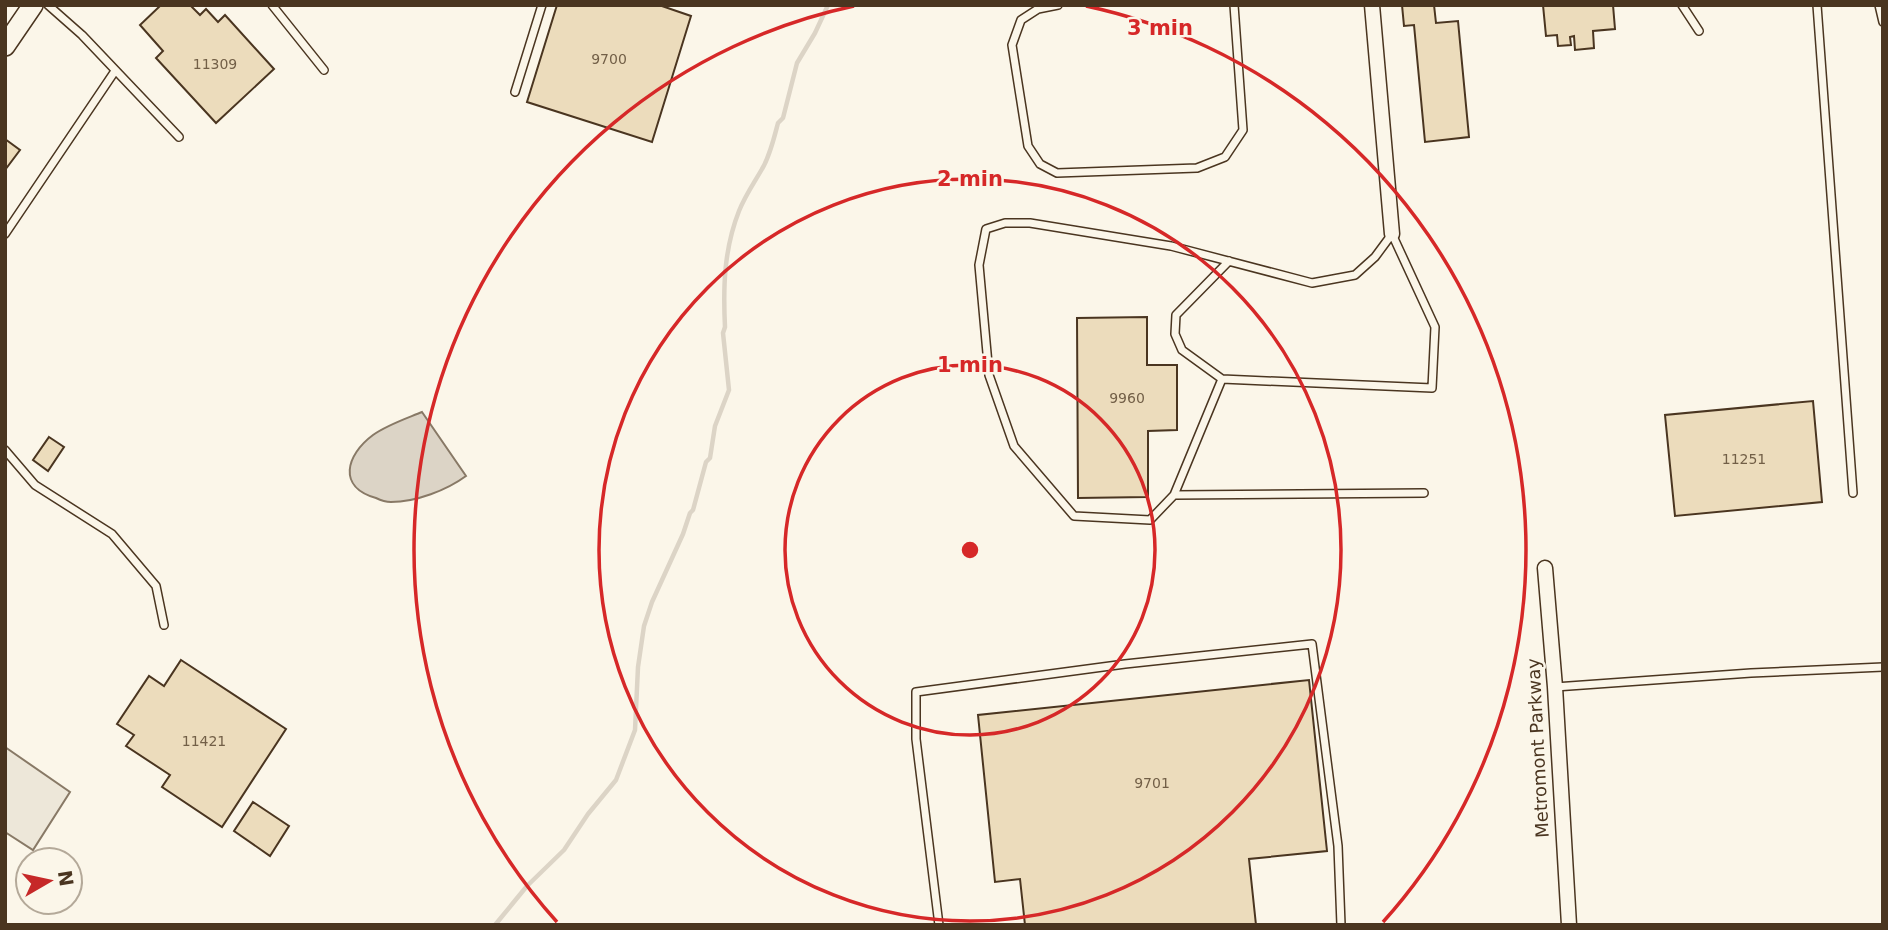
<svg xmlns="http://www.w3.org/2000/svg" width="1888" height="930" font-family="'DejaVu Sans',sans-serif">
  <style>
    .parking { fill: #ede7d9; stroke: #887966; stroke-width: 2 }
    .water { fill: #dcd4c6; stroke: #887966; stroke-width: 2 }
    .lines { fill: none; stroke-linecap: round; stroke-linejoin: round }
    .stream { stroke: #dcd4c6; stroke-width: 4.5 }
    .building { fill: #ecdcbc; stroke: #4a3520; stroke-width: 2 }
    .service-casing { stroke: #4a3520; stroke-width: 10 }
    .minor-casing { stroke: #4a3520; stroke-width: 17 }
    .secondary-casing { stroke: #4a3520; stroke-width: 22 }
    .service { stroke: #fbf6e9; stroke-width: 7 }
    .minor { stroke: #fbf6e9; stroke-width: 14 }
    .secondary { stroke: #fbf6e9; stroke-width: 19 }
    .ring { fill: none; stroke: #d62828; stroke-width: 3.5 }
    .labels { text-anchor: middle; stroke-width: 5; stroke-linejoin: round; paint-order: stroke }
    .number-label { font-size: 14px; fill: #725f47 }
    .street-label { font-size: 18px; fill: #4a3520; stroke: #fbf6e9 }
    .centre { fill: #d62828; stroke: #fbf6e9; stroke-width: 3.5 }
    .ring-label { font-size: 21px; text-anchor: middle; font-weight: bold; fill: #d62828; stroke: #fbf6e9; stroke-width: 5; stroke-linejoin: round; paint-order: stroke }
  </style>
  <rect width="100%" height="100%" fill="#fbf6e9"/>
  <!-- parking -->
  <path class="parking" d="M5,747L70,792L33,850L5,832Z"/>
  <!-- water -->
  <path class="water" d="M422,412L466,476C447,490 416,502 391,502C386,502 380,500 376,498C337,487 346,455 373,435C387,425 405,419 422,412Z"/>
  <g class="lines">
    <!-- stream -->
    <path class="stream" d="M495,925L527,886L564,850L588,814L616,780L635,730L638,667L644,626L652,602L683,534L690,513L693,510L706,462L710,458L715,426L729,390L723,333L725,327C723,287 724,249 739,211C745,196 754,183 762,169C770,156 774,138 778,123L783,118L797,63L815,33L828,5"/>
  </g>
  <!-- building -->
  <path class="building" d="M161,5H190L200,15L206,9L218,22L225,15L274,69L216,123L156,58L163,51L140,25Z
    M557,5H659L691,16L652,142L527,102Z
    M1402,5H1434L1436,23L1458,21L1469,137L1425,142L1414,25L1404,26Z
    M1543,5H1613L1615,29L1593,31L1594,48L1575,50L1574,36L1570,37L1571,45L1558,46L1557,35L1546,36Z
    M5,139L20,150L5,170Z
    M1147,317V365H1177V430L1148,431V497L1078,498L1077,318Z
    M1813,401L1822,502L1675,516L1665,415Z
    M49,437L64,447L48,471L33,460Z
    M181,660L286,729L222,827L162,787L170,775L126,746L134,735L117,724L149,676L164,686Z
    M1309,680L1327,851L1249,859L1256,925H1025L1020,879L995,882L978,715Z
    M253,802L289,826L270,856L234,831Z"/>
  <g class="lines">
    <!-- service casing -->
    <g class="service-casing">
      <path id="service" d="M48,5L82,35L179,137
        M272,5L324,70
        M1058,5L1038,9L1021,20L1012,45L1028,146L1040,164L1057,173L1197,168L1225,157L1243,130L1234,5
        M1682,5L1699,31
        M1817,5L1853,493
        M1879,5L1883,22
        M515,92L542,5
        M5,234L115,71
        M1222,379L1174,495L1424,493
        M5,450L35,485L112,534L156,586L164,625
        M1174,495L1150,520L1074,516L1014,446L989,375L979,265L986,229L1005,223H1030L1171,246L1312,283L1355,275L1375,257L1392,234L1435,327L1432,388L1222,379L1182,350L1175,334L1176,315L1229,261
        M1555,687L1751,673L1883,667
        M939,925L916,739V692L1125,664L1312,644L1338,846L1341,925"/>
    </g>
    <!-- minor casing -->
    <g class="minor-casing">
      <path id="minor" d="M1372,5L1392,234
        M1545,568L1555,687L1569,925"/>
    </g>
    <!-- secondary casing -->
    <g class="secondary-casing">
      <path id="secondary" d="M5,46L33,5"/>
    </g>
    <!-- service -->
    <use href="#service" class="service"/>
    <!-- minor -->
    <use href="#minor" class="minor"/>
    <!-- secondary -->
    <use href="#secondary" class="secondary"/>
  </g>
  <!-- distance rings -->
  <g class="ring">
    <circle cx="970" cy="550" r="185"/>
    <circle cx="970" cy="550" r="371"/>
    <path d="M557 922A556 556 0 0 1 854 6M1086 6A556 556 0 0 1 1383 922"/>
  </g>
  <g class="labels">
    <!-- number labels -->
    <g class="number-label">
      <text x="609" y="64">9700</text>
      <text x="215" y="69">11309</text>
      <text x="1127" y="403">9960</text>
      <text x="1744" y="464">11251</text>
      <text x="204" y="746">11421</text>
      <text x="1152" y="788">9701</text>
    </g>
    <!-- street labels -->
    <g class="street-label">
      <text transform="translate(1538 748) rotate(-93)" y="6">Metromont Parkway</text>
    </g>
  </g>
  <circle cx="970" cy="550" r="10" class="centre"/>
  <g class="ring-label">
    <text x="1160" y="35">3 min</text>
    <text x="970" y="186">2 min</text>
    <text x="970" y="372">1 min</text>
  </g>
  <!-- border -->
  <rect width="1888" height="930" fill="none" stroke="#4a3520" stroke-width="14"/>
  <!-- north arrow -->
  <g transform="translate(49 881) rotate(81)"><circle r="33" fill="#fbf6e9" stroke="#b4a999" stroke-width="2"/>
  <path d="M0-5L12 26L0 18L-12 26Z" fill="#c62828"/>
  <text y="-10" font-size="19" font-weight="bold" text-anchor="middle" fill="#4a3520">N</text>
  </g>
</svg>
